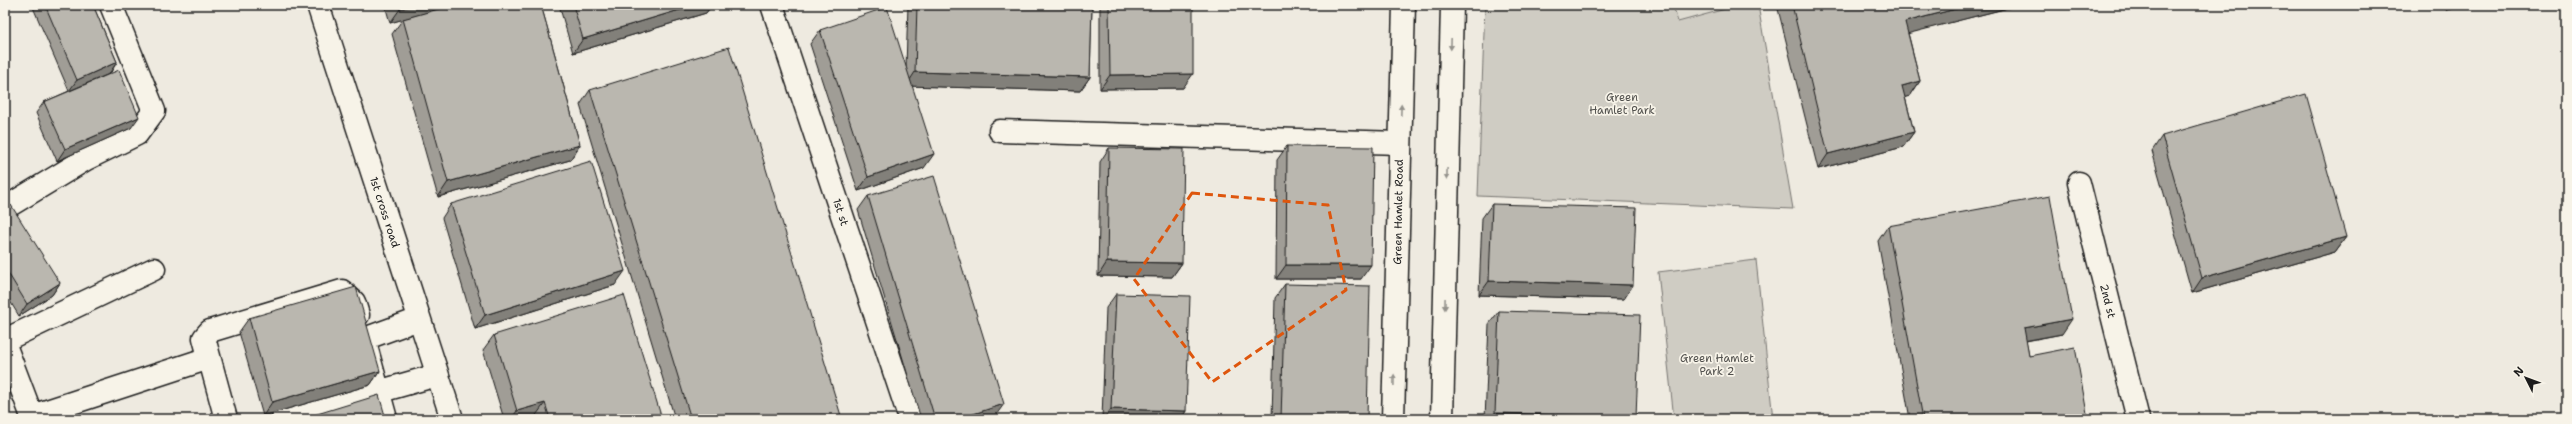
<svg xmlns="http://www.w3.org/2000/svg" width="2572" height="424" font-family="'Shantell Sans',sans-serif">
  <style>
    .built { fill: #dedbd1 }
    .green { fill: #cfccc3; stroke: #767470 }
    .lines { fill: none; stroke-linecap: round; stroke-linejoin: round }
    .minor-casing { stroke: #1c1c1c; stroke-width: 25 }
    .minor { stroke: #f7f3e8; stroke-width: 22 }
    .wall { fill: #a09d96; stroke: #1c1c1c }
    .shaded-wall { fill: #82807a; stroke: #1c1c1c }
    .building { fill: #bab7af; stroke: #1c1c1c }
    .oneway { fill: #94928c }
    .marked { fill: none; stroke: #de560d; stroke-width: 3; stroke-dasharray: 8 5; stroke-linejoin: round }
    .labels { text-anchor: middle; stroke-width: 3.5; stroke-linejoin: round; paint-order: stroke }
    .park-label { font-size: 11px; fill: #52514e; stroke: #f7f3e8 }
    .street-label { font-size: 11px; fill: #1c1c1c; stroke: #f7f3e8 }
  </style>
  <rect width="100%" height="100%" fill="#eeeae0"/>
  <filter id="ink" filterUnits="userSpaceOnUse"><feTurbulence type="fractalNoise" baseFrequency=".025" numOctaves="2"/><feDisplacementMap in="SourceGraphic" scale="8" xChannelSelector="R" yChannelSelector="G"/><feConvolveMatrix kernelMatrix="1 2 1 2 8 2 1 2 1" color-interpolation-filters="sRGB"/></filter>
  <g filter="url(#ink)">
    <!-- built -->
    <path class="built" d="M1674,5H1740L1678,22Z"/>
    <!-- green -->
    <path class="green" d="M1485,5H1673L1678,22L1740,5H1758L1793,209L1478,196Z
      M1756,260L1773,419H1674L1658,272Z"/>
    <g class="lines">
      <!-- minor casing -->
      <g class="minor-casing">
        <path id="minor" d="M318,5L452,419
          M772,5L910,419
          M1000,131L1400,143
          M2079,183L2138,419
          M5,208L86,159L137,134L154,111L111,5
          M5,340L154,269
          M5,345L33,419
          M32,416L209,358
          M226,419L204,338L210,331L342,291L354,302L358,315
          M283,419L437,375
          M386,419L364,339L419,319
          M1393,419L1404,5
          M1442,419L1452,5"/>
      </g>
      <!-- minor -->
      <use href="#minor" class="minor"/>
    </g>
    <!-- wall -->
    <path class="wall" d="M32,5H93L117,62L110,74L131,128L57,161L36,113L44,102L69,91Z
      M385,5H541L580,145L570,160L438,197L392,34L403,19L390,23Z
      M559,5H712L706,13L573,53Z
      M908,5H1092L1090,77L1080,91L912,86L924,168L858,191L810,44L820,30L906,67Z
      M1100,5H1193L1183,88L1100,89Z
      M1777,5H2020L1908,33L1920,81L1910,96L1905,97L1914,132L1903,147L1818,169Z
      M2444,5H2465L2446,10Z
      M590,90L842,419H675L580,105Z
      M2162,136L2346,237L2335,252L2192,293L2152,151Z
      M1287,146L1361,279H1276L1277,160Z
      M1109,148L1182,263L1172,277L1098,276L1100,162Z
      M868,196L994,418L992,419H921L858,210Z
      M451,204L615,285L475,329L442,218Z
      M1492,204L1633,285L1624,299L1479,295L1482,218Z
      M5,209L60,283L52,295L19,316L5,293Z
      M1888,226L2062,334L2026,341L2029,356L2088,419H1910L1878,241Z
      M1285,284L1367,419H1272L1275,298Z
      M1116,294L1186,411L1181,419H1102L1106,308Z
      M1499,311L1635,419H1485L1489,324Z
      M249,318L380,371L370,385L263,416L239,332Z
      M494,335L662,419H535L534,418L531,419H504L483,350Z"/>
    <!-- shaded-wall -->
    <path class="shaded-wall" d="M414,5H454L390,23L400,9Z
      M696,5H712L706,13L573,53L583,39Z
      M1971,5H2019L1895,37L1905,22Z
      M2449,5H2465L2446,10Z
      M117,62L109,74L69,91L77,80Z
      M915,72L1090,77L1080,91L906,86Z
      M1193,74L1183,88L1100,89L1110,75Z
      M1920,81L1910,96L1892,101L1902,86Z
      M139,117L131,128L57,161L65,149Z
      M1914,132L1903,147L1818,169L1828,154Z
      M580,145L570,160L438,197L448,182Z
      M934,154L924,168L858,191L868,177Z
      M2346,237L2335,252L2192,293L2202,278Z
      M1107,262L1182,263L1172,277L1098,276Z
      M1286,265H1371L1361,279H1276Z
      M625,271L615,285L475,329L485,315Z
      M1489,281L1633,285L1624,299L1479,295Z
      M60,283L52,295L19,316L27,304Z
      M2072,319L2062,334L2013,343L2024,328Z
      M380,371L370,385L263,416L272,402Z
      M545,403L534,418L531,419H511L517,411Z
      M1004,404L994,418L992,419H958Z
      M1111,409L1186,411L1181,419H1104Z
      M1495,413L1636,417L1635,419H1491Z"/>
    <!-- building -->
    <path class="building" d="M45,5H93L117,62L77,80Z
      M399,5H414L400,9Z
      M453,5H541L580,145L448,182L403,19Z
      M573,5H696L583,39Z
      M917,5H1092L1090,77L915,72Z
      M1109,5H1193V74L1110,75Z
      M1792,5H1971L1905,22L1920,81L1902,86L1914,132L1828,154Z
      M887,7L934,154L868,177L820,30Z
      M729,47L842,419H691L590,90Z
      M119,70L139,117L65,149L44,102Z
      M2306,94L2346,237L2202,278L2162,136Z
      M1287,146L1373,147L1371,265H1286Z
      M1109,148L1184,149L1182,263L1107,262Z
      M591,161L625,271L485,315L451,204Z
      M934,176L1004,404L958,419H935L868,196Z
      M2050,196L2072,319L2024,328L2029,356L2075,347L2088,419H1923L1888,226Z
      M1492,204L1636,208L1633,285L1489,281Z
      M11,205L60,283L27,304L5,268V209Z
      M1285,284L1370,286L1367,419H1281Z
      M356,287L380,371L272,402L249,318Z
      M1116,294L1190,296L1186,411L1111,409Z
      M624,295L662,419H550L545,403L517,411L494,335Z
      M1499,311L1640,315L1636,417L1495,413Z
      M379,395L386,419H301Z"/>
    <!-- one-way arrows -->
    <defs><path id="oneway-solid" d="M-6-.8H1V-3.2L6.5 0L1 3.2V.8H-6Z"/></defs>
    <g class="oneway">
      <use href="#oneway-solid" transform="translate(1451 44) rotate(92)"/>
      <use href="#oneway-solid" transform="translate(1401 110) rotate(-88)"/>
      <use href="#oneway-solid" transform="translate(1447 174) rotate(91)"/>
      <use href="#oneway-solid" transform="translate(1445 304) rotate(91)"/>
      <use href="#oneway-solid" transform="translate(1394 380) rotate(-89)"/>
    </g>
  </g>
  <!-- marked area -->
  <path class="marked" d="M1192,193L1328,205L1346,290L1212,382L1134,279Z"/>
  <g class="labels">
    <!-- park labels -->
    <g class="park-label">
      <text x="1622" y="101">Green<tspan x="1622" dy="13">Hamlet Park</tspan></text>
      <text x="1717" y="362">Green Hamlet<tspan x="1717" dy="13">Park 2</tspan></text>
    </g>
    <!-- street labels -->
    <g class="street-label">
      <text transform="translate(385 212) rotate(72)" y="4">1st cross road</text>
      <text transform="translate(841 212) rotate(72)" y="4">1st st</text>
      <text transform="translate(1398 212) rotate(-89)" y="4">Green Hamlet Road</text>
      <text transform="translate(2108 301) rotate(76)" y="4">2nd st</text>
    </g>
  </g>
  <!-- margin -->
  <rect width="2572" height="424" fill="none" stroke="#f7f3e8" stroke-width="20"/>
  <rect x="10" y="10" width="2552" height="404" fill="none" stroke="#1c1c1c" stroke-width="1.5" filter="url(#ink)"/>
  <!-- north arrow -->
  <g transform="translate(2526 378) rotate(312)" stroke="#f7f3e8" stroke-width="3" paint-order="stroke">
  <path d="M0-3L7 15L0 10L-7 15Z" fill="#1c1c1c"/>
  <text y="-6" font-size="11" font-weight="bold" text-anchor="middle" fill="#1c1c1c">N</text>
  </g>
</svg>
